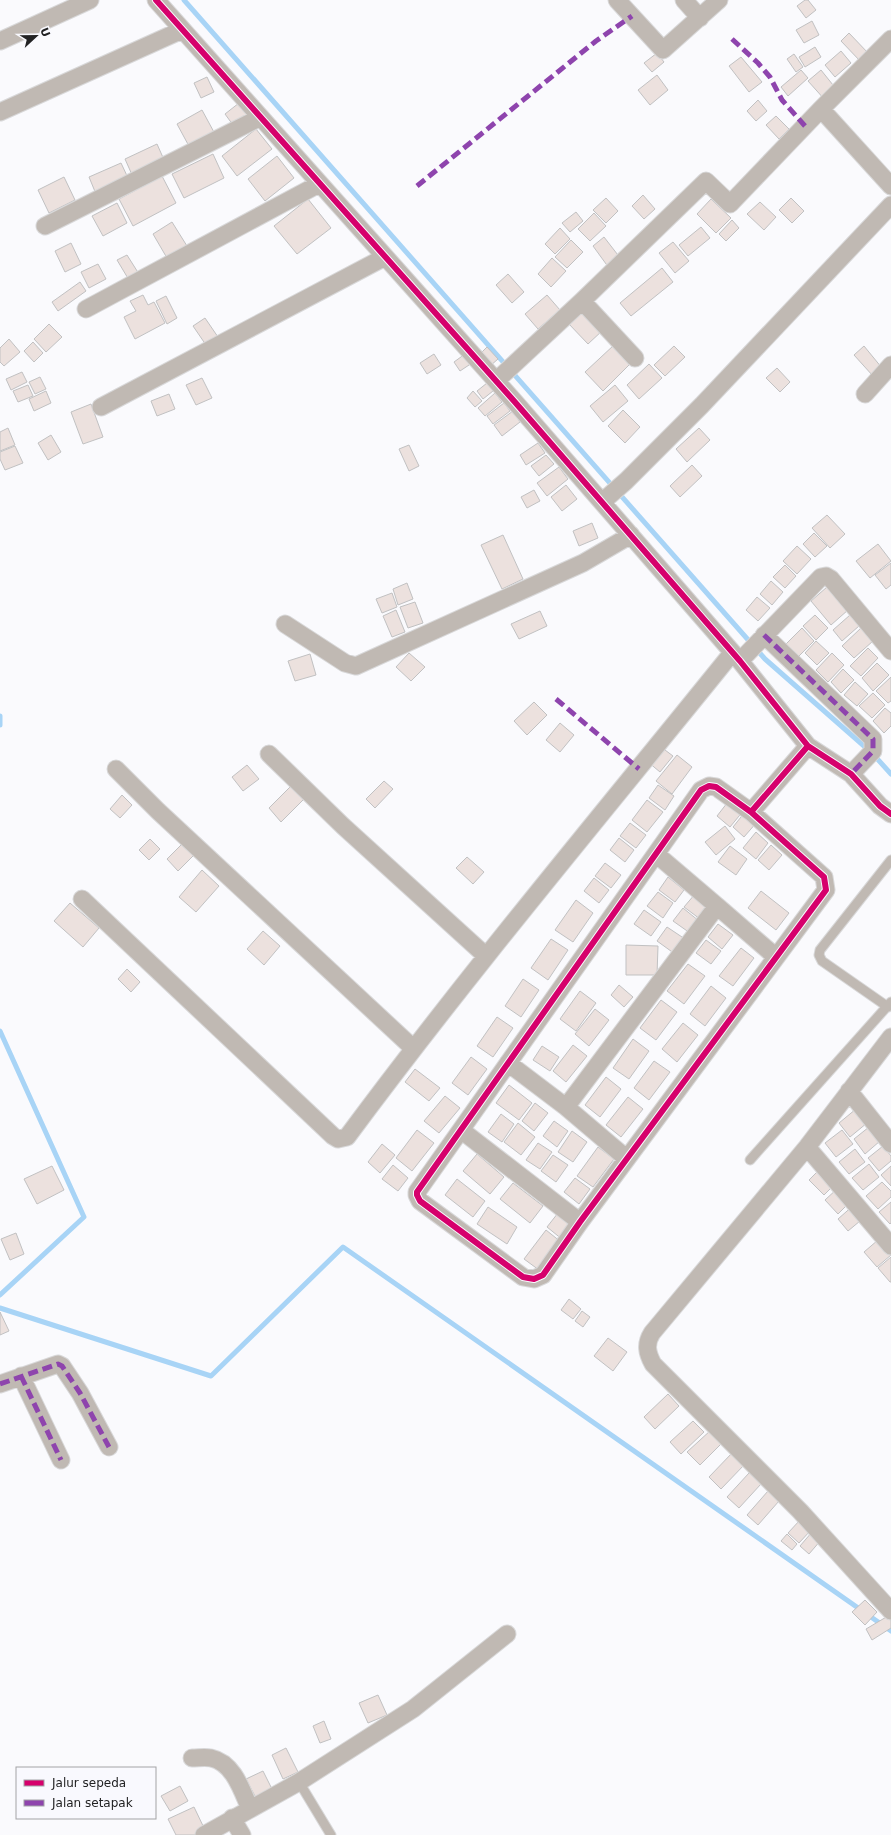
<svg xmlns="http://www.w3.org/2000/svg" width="891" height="1835" font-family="'DejaVu Sans',sans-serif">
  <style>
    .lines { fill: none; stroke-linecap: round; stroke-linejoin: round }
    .stream { stroke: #a8d4f6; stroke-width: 5 }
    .building { fill: #ece1de; stroke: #c1c1c2 }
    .service-casing { stroke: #d8d8d9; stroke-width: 11 }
    .minor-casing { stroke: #d8d8d9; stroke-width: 19 }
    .service { stroke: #c0b9b3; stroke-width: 9 }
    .minor { stroke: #c0b9b3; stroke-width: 17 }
    .quiet { stroke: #8e44ad; stroke-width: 5; stroke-dasharray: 10 5; stroke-linecap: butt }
    .cycleway-casing { stroke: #f9f9fe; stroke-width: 8 }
    .cycleway { stroke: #d6006c; stroke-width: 6 }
  </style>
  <rect width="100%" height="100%" fill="#fafafd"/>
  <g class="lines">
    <!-- stream -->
    <path class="stream" d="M184,0L765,659L872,753L891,774
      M0,716V725
      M0,1031L84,1217L0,1295
      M0,1308L211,1376L343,1247L891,1631"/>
  </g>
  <!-- building -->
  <path class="building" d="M805,0H808L816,10L806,18L797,6Z
    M812,21L819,35L804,43L796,30Z
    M849,33L869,54L861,62L841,41Z
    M815,47L821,57L805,67L799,57Z
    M841,51L851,63L835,77L825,65Z
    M657,53L664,62L652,72L644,63Z
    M794,54L803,67L796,72L787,59Z
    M741,57L762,82L749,92L729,66Z
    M801,70L808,78L788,96L781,87Z
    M821,70L837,90L825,100L808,81Z
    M657,75L668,90L650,105L638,90Z
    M207,77L214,92L201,98L194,83Z
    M758,100L767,111L756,121L747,111Z
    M239,103L248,115L233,125L225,114Z
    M202,110L215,134L190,148L177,124Z
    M776,116L789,129L779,139L766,125Z
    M256,129L272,149L237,176L222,156Z
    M157,144L165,162L133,177L125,159Z
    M213,154L224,178L184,198L172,174Z
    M277,156L294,178L265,201L248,179Z
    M121,163L129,180L96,194L89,177Z
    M162,176L176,203L133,226L119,199Z
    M64,177L75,200L49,213L38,190Z
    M643,195L655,209L644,219L632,206Z
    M606,198L618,211L606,223L593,210Z
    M791,198L804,211L792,223L779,210Z
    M308,199L331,228L297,254L274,226Z
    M711,199L731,218L716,233L697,214Z
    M760,202L776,217L764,230L747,214Z
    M117,203L127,223L103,236L92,216Z
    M576,212L583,221L570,232L562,223Z
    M594,213L606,226L590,241L578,229Z
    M732,220L739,228L726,241L719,234Z
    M172,222L187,246L167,258L153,234Z
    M701,227L710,238L688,256L679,245Z
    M560,228L570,239L555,254L545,244Z
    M604,237L621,259L609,268L593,246Z
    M571,240L583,252L567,268L555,257Z
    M673,242L689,261L675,273L659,253Z
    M71,243L81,264L65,272L55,251Z
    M127,255L139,274L129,280L117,260Z
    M552,258L566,271L551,287L538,274Z
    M98,264L106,279L89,288L81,272Z
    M662,268L673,282L631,316L620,303Z
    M508,274L524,292L512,303L496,285Z
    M80,282L86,291L58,311L52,302Z
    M143,295L148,305L154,302L165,323L135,339L124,317L136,311L130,301Z
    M547,295L560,310L538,329L525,314Z
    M166,296L177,318L167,324L156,301Z
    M583,309L603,330L588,344L568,323Z
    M205,318L218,337L206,345L193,326Z
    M49,324L62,337L46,352L34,339Z
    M9,339L20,352L4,366L0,362V348Z
    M33,342L43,353L34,362L24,351Z
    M614,345L631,363L603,391L585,372Z
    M674,346L685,357L665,376L654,365Z
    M864,346L882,368L873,376L854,355Z
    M487,347L498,359L490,366L480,354Z
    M434,354L441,365L427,374L420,363Z
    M465,354L472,363L460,371L454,362Z
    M649,364L662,378L639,399L627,385Z
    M777,368L790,382L780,392L766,378Z
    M22,372L27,382L11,390L6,379Z
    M40,377L46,389L35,394L29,382Z
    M202,378L212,398L196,405L186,385Z
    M487,383L493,391L483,399L477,391Z
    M28,385L33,396L18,402L13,391Z
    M615,385L628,401L603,422L590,406Z
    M46,391L51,403L34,411L29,399Z
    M473,391L482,401L475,407L467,398Z
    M495,393L502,402L485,416L478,408Z
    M169,394L175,409L157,416L151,401Z
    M504,403L510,411L493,424L487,416Z
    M91,404L103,437L83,444L71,412Z
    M623,410L640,427L625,443L608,426Z
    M513,411L520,422L502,436L494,425Z
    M8,428L15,445L0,451V432Z
    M699,428L710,440L687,462L676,449Z
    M51,435L61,452L48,460L38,443Z
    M538,443L545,453L526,465L520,455Z
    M409,445L419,466L409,471L399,449Z
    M15,446L23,463L5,470L0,459V452Z
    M546,455L554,464L539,476L531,466Z
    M692,465L702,476L680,497L670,486Z
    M559,467L568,479L547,496L537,483Z
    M566,485L577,499L562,511L551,497Z
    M534,490L540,501L527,508L521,497Z
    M827,515L845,534L830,548L812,528Z
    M592,523L598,538L579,546L573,531Z
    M814,533L827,546L815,557L803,544Z
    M503,535L523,579L502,589L481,545Z
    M878,544L891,561L870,578L856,561Z
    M797,546L811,559L797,574L783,561Z
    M891,563V585L886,589L875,575Z
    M785,565L796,576L785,588L773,577Z
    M771,581L783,592L772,605L760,594Z
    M407,583L413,599L398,605L393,589Z
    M827,587L848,610L831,625L811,601Z
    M392,593L397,607L382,613L376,599Z
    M757,597L770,608L758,621L746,610Z
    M415,602L423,623L408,628L400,607Z
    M396,610L405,632L392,637L383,616Z
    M540,611L547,626L519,639L511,624Z
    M815,615L828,628L816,640L803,626Z
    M850,615L859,626L842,641L833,630Z
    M802,628L814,641L796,659L784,646Z
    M861,628L873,641L854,658L842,646Z
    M816,641L829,653L817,665L805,653Z
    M868,648L878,658L861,676L850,666Z
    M409,653L425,667L411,681L396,667Z
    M832,653L844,665L828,682L816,670Z
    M310,654L316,675L295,681L288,661Z
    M877,663L889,675L873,691L862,678Z
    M843,669L854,680L841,693L831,682Z
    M891,677V701L888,703L876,691Z
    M855,682L868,694L857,706L844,695Z
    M873,693L885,705L872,718L859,706Z
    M534,702L547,715L527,735L514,721Z
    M885,708L891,713V726L884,733L873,721Z
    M560,723L574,735L560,752L546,740Z
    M661,747L673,756L660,772L648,762Z
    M677,755L692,767L672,794L656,781Z
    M247,765L259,779L243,791L232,777Z
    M384,781L393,789L375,808L366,799Z
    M658,785L674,796L665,810L649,798Z
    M291,786L304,799L281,822L269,808Z
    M122,795L132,805L120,818L110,809Z
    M731,798L744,810L730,827L717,816Z
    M647,800L663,812L647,832L632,820Z
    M745,812L757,822L744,837L733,827Z
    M630,823L646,835L636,848L620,836Z
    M725,826L735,839L716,855L705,842Z
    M756,832L768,843L756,859L743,848Z
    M619,838L634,850L625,862L610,850Z
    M150,839L160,849L149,860L139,850Z
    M182,844L194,855L178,871L167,859Z
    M771,845L782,855L769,870L758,860Z
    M730,846L747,859L736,875L718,862Z
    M467,857L484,872L473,884L456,868Z
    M605,863L621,875L611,888L595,876Z
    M202,870L219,886L196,912L179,897Z
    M668,877L684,890L675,902L659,890Z
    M594,878L609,890L599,903L584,891Z
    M761,891L789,913L776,930L748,908Z
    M658,892L673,903L663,918L647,906Z
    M695,894L710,906L700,919L684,907Z
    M576,900L593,913L573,942L555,930Z
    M70,903L99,928L83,947L54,921Z
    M683,908L699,921L690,933L673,921Z
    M644,910L661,922L651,936L634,924Z
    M718,924L733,935L722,949L708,937Z
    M667,927L685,939L675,954L657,941Z
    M263,931L280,946L264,965L247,949Z
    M551,939L568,950L548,980L531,968Z
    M706,940L721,951L711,964L696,953Z
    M626,945L658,946L657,975H626Z
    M741,948L754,958L733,986L719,976Z
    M688,964L705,976L684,1004L667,991Z
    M127,969L140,982L131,992L118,979Z
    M523,979L539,990L521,1017L505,1006Z
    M619,985L633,997L624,1007L611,995Z
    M711,986L726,998L705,1026L690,1014Z
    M580,991L596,1003L576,1031L560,1019Z
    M661,1000L677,1012L656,1040L640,1028Z
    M595,1009L609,1020L589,1046L575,1034Z
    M497,1017L513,1028L493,1057L477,1046Z
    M683,1023L698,1035L677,1062L662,1049Z
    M633,1039L649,1051L629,1079L613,1068Z
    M573,1045L587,1056L566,1082L553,1071Z
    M542,1046L559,1057L550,1071L533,1060Z
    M471,1057L487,1069L468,1095L452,1083Z
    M654,1061L670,1072L649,1100L634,1088Z
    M415,1069L440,1088L429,1101L405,1082Z
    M606,1077L621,1089L600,1117L585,1105Z
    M509,1085L532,1103L519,1120L496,1103Z
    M445,1096L460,1108L439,1133L424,1121Z
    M628,1097L643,1109L621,1137L606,1125Z
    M535,1103L548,1113L534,1131L522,1121Z
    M856,1109L867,1123L850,1137L839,1123Z
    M501,1114L514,1124L502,1142L488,1132Z
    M554,1121L568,1131L557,1147L543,1136Z
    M518,1123L535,1137L521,1155L504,1142Z
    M869,1127L880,1141L865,1154L854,1139Z
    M417,1130L434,1143L412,1171L396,1158Z
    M842,1130L853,1144L836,1157L825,1143Z
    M572,1131L587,1142L573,1162L558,1152Z
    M538,1143L552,1152L540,1169L526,1160Z
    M382,1144L395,1155L380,1173L368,1162Z
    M883,1146L891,1156V1161L879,1171L868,1158Z
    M598,1147L614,1159L593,1187L577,1176Z
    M855,1149L865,1162L849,1174L839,1162Z
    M477,1154L504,1177L490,1194L463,1171Z
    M553,1155L568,1165L556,1182L541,1171Z
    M869,1164L879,1177L863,1190L852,1178Z
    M393,1165L408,1178L398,1191L382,1179Z
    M52,1166L64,1190L37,1204L24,1179Z
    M891,1166V1186L881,1175Z
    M821,1168L836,1183L824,1195L809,1180Z
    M575,1178L590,1189L579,1204L564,1192Z
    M457,1179L485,1201L473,1217L445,1195Z
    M882,1182L891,1191V1197L878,1209L866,1196Z
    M513,1183L543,1206L530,1223L500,1199Z
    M838,1188L850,1202L838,1214L825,1200Z
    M891,1202V1223L890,1224L879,1212Z
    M855,1204L866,1216L848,1231L838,1219Z
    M488,1207L517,1227L507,1244L477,1224Z
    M558,1213L574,1225L563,1240L547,1227Z
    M546,1230L561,1242L539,1270L524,1259Z
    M16,1233L24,1254L10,1260L1,1239Z
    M878,1240L891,1255L877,1267L864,1252Z
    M891,1257V1282H890L878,1268Z
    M569,1299L581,1309L573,1319L561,1310Z
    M582,1311L590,1317L583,1327L575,1321Z
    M0,1312L9,1331L0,1335Z
    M608,1338L627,1352L613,1371L594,1356Z
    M668,1394L679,1406L655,1429L644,1417Z
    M693,1421L704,1432L681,1454L670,1442Z
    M711,1430L723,1442L700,1465L687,1452Z
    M733,1452L745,1464L721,1489L709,1477Z
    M749,1473L761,1484L739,1508L727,1497Z
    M768,1491L779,1501L758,1525L747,1515Z
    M800,1520L811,1530L799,1543L788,1533Z
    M812,1532L821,1540L809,1554L800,1546Z
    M787,1534L797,1544L792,1550L781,1541Z
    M865,1600L877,1612L865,1625L852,1612Z
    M888,1616L891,1621V1628L872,1640L866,1629Z
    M378,1695L387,1715L368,1723L359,1703Z
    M324,1721L331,1739L320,1743L313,1726Z
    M286,1748L298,1772L283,1779L272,1755Z
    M263,1771L272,1789L256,1798L246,1779Z
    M180,1786L188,1801L170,1811L161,1796Z
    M194,1807L205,1830L194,1835H176L168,1819Z"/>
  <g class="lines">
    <!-- service casing -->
    <g class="service-casing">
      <path id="service" d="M888,1007L822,961L819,955L820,950L891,860
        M750,1160L891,1002
        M299,1782L331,1835"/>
    </g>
    <!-- minor casing -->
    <g class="minor-casing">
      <path id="minor" d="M156,0L514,401L740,661L808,746L851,774L880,806L891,814
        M617,0L663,50L719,0
        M684,0L700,18
        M0,41L90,0
        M821,109L891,186
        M0,112L182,30
        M45,226L259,118
        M582,301L635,358
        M86,309L319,184
        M496,381L582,301L706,181L730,204L821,109L891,39
        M865,394L891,365
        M101,407L385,257
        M602,502L626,481L702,405L891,205
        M285,624L345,663L356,666L583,563L631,535
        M764,635L873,739V751L851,774
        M740,661L821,577L826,576L831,579L891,651
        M269,754L343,826L486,956
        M116,769L158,811L413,1048
        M751,812L824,877L826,890L580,1222L543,1275L534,1279L523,1277L420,1201L417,1195V1192L701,790L709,786L716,787L751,812L808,746
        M82,899L333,1136L338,1139L347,1137C470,971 603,813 732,653
        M717,906L776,957
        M891,1037L807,1147L652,1333C645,1344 647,1353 653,1364L800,1511L891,1611
        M508,1063L566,1107L626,1158
        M849,1091L891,1144
        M566,1107L717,906L656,854
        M461,1130L580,1222
        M807,1147L891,1246
        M21,1376L61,1460
        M0,1384L58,1364L62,1366L80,1393L109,1447
        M192,1758C198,1758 205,1757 211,1758C234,1763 242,1791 250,1809
        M232,1818L242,1835
        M204,1835L299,1782L413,1709L507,1634"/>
    </g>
    <!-- service -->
    <use href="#service" class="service"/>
    <!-- minor -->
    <use href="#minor" class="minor"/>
    <!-- quiet -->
    <path class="quiet" d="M732,39L758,63L770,77L782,100L805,126
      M417,186L596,41L632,16
      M764,635L873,739V751L851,774
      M556,699L639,769
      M21,1376L61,1460
      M0,1384L58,1364L62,1366L80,1393L109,1447"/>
    <!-- cycleway casing -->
    <g class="cycleway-casing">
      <path id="cycleway" d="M156,0L514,401L740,661L808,746L851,774L880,806L891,814
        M751,812L824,877L826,890L580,1222L543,1275L534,1279L523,1277L420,1201L417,1195V1192L701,790L709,786L716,787L751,812L808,746"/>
    </g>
    <!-- cycleway -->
    <use href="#cycleway" class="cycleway"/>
  </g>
  <!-- legend -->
  <rect x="16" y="1767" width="140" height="52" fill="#f9f9fe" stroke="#a3a3a6"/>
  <rect x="24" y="1780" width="20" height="6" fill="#d6006c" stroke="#a3a3a6"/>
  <text x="52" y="1787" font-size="12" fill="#222223">Jalur sepeda</text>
  <rect x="24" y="1800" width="20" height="6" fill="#8e44ad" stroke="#a3a3a6"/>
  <text x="52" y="1807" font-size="12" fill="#222223">Jalan setapak</text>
  <!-- north arrow -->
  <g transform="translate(36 36) rotate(68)" stroke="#f9f9fe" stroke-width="3" paint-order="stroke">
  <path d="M0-3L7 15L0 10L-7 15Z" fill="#222223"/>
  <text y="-6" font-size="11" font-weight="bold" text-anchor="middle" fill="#222223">U</text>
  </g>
</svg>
